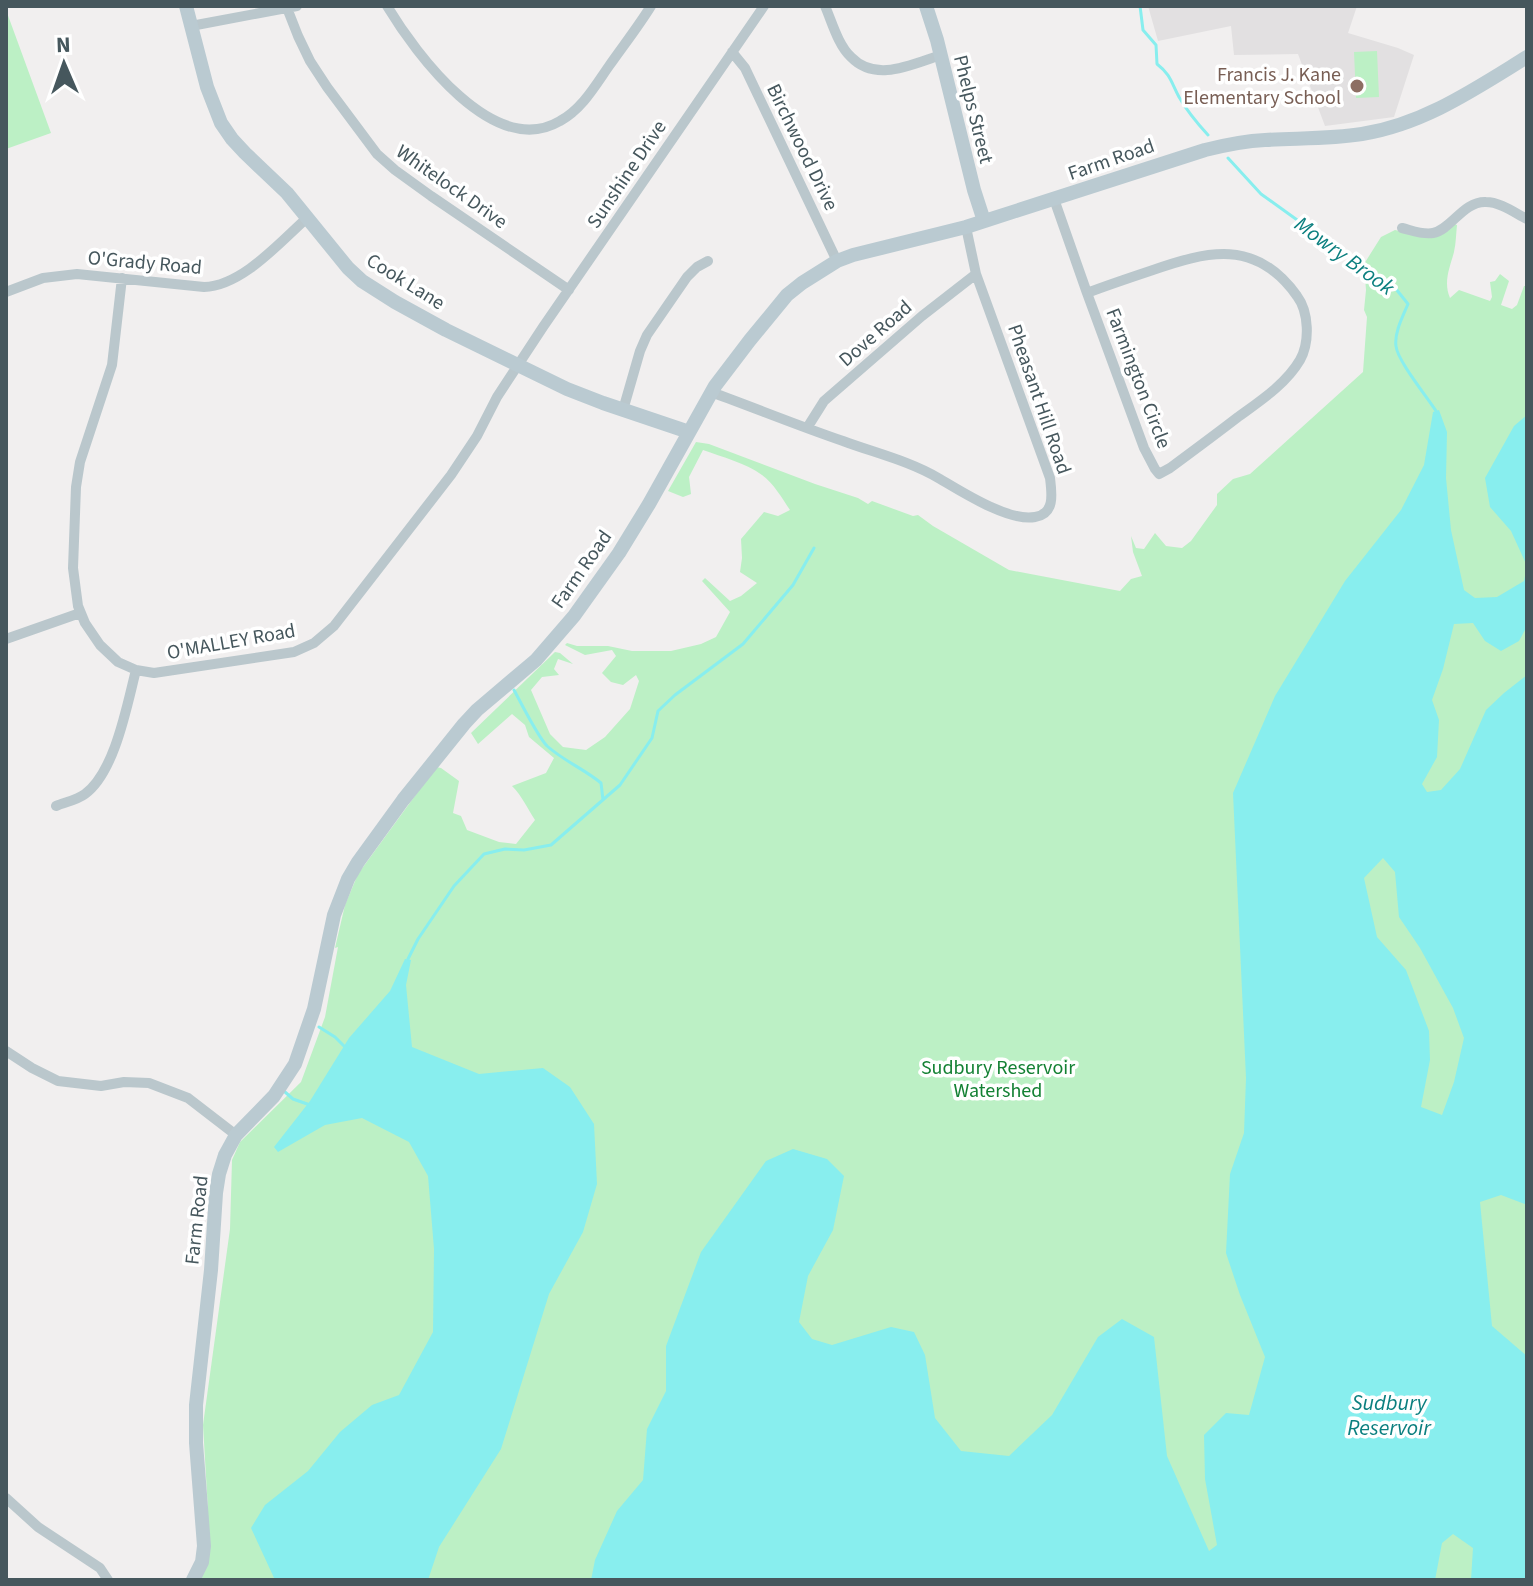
<svg xmlns="http://www.w3.org/2000/svg" width="1533" height="1586" font-family="'Source Sans 3',sans-serif">
  <style>
    .education { fill: #e2e0e1 }
    .green { fill: #bcf0c5 }
    .water { fill: #8ee; fill-rule: evenodd }
    .lines { fill: none; stroke-linecap: round; stroke-linejoin: round }
    .stream { stroke: #8ee; stroke-width: 3 }
    .street { stroke: #bac7cc; stroke-width: 10 }
    .secondary { stroke: #bacad1; stroke-width: 14 }
    .education-dot { fill: #8d6e63; stroke: #fff; stroke-width: 3 }
    .labels { text-anchor: middle; stroke-width: 7; stroke-linejoin: round; paint-order: stroke }
    .education-label { font-size: 20px; fill: #785e54; stroke: #fff; text-anchor: end }
    .street-label { font-size: 20px; fill: #46575d; stroke: #fff }
    .park-label { font-size: 20px; fill: #148134; stroke: #fff }
    .water-label { font-size: 22px; font-style: italic; fill: #0b7f7f; stroke: #fff }
  </style>
  <rect width="100%" height="100%" fill="#f1efef"/>
  <!-- education -->
  <path class="education" d="M1148,6H1357L1348,33L1398,48L1414,55L1394,117L1325,126L1298,54L1234,55L1231,26L1158,41Z"/>
  <!-- green -->
  <path class="green" d="M6,10L51,133L6,149Z
    M1377,51L1379,97L1356,98L1354,52Z
    M1451,223L1457,225C1456,234 1456,243 1454,252C1450,267 1443,282 1450,298L1459,290L1490,301L1492,297L1490,282L1495,281L1500,274L1509,281L1501,305L1512,309L1517,305L1524,286H1527V1580H196L208,1510L203,1425L230,1229L232,1160L240,1142L301,1082L325,1017L338,947L335,948L345,905L358,874L436,767L441,768L459,781L453,813L461,816L467,830L499,842L516,844L535,820C527,808 522,796 512,786L546,773L554,758L529,737L525,725L512,714L478,744L471,733L555,652L560,653L573,664L558,659L554,669L559,675L542,677L531,690L550,734L563,747L586,750L605,737L630,709L639,681L636,675L623,685L611,682L602,673L616,656L612,650L585,655L565,645L567,643L577,646H608L632,651H671L701,644L716,637L730,612L702,581L705,578L730,601L741,596L757,583L740,572L742,558L741,539L764,512L778,516L790,510C782,498 774,484 762,475C746,463 722,457 703,450L689,477L691,494L683,497L668,491L696,442L709,444L815,484L858,498L868,504L872,501L913,516L918,515L933,526L1009,570L1120,591L1131,579L1142,576L1133,552L1131,536L1136,548L1144,549L1155,533L1166,546L1182,548L1191,541L1217,505V494L1233,479L1250,474L1363,372L1367,317L1364,310L1366,290L1364,264L1381,237L1395,230L1420,236L1437,237Z"/>
  <!-- water -->
  <path class="water" d="M1439,410L1447,432L1446,478L1451,530L1464,590L1475,598L1497,597L1524,581L1527,566L1511,531L1490,507L1485,478L1514,426L1527,415V626L1519,641L1501,651L1485,641L1473,623L1454,624L1443,669L1432,700L1439,720L1437,757L1422,784L1427,792L1441,790L1460,769L1486,710L1504,693L1527,675V1205L1501,1195L1480,1202L1492,1326L1527,1356V1580H1471L1473,1548L1453,1534L1442,1543L1435,1580H591L595,1560L617,1511L643,1480L647,1429L666,1391V1346L701,1252L766,1161L793,1149L827,1159L844,1176L833,1230L808,1276L799,1322L812,1339L832,1345L891,1327L914,1332L925,1355L935,1418L961,1451L1009,1456L1052,1415L1098,1337L1122,1319L1154,1337L1167,1456L1209,1551L1217,1545L1205,1479L1204,1435L1226,1413L1249,1415L1265,1357L1240,1295L1226,1253L1230,1174L1244,1133L1246,1078L1233,793L1275,696L1345,581L1401,510L1424,465L1433,412ZM1383,858L1395,872L1399,917L1420,948L1453,1008L1464,1038L1454,1082L1442,1115L1421,1107L1430,1060L1429,1031L1406,970L1377,937L1364,878Z
    M405,959L411,960L406,985L412,1047L479,1074L543,1068L570,1087L594,1124L597,1184L583,1232L549,1294L501,1449L439,1547L428,1580H275L251,1528L265,1505L308,1471L340,1432L372,1405L399,1395L433,1332L434,1249L428,1176L409,1142L362,1118L325,1125L278,1152L274,1147L310,1101L349,1038L390,991Z"/>
  <g class="lines">
    <!-- stream -->
    <path class="stream" d="M1140,6L1143,30L1156,45L1157,64C1171,75 1171,82 1179,97C1187,111 1197,123 1208,135
      M1228,158L1261,194L1300,222L1329,239L1366,271L1392,284L1408,304C1403,316 1394,333 1396,346C1397,360 1427,397 1436,411
      M514,690C521,703 538,737 547,746C564,761 584,769 601,783L603,800
      M408,959L418,939L454,886L484,854L505,849L524,850L551,845L620,785L652,738L658,711L675,695L743,644L793,585L814,548
      M319,1027L335,1037L347,1049
      M285,1092L293,1099L310,1105"/>
    <!-- street -->
    <path class="street" d="M387,6C416,54 494,160 560,121C582,109 595,86 609,66C623,46 638,27 651,6
      M825,6C832,22 838,45 851,57C876,83 912,64 941,55
      M287,8L298,36L310,61L327,87L377,154L395,170L431,196L569,290
      M191,26L297,6
      M732,52L745,68L837,261
      M1054,199L1087,293C1108,285 1129,278 1150,271C1207,251 1256,238 1297,296C1309,312 1310,342 1300,360C1286,384 1260,401 1238,417C1216,434 1193,451 1170,468L1159,474L1155,469L1144,448L1087,293
      M1402,228C1411,230 1422,235 1433,233C1451,230 1463,201 1486,202C1500,202 1515,213 1527,219
      M122,278L112,365L80,462L76,487L73,568L78,606L85,623L100,645L118,662L136,670L154,673L294,652L314,643L334,626L451,475L477,436L497,397L543,327L764,6
      M6,292L43,278L77,274L204,287C242,286 280,242 307,218
      M711,392C755,408 799,426 843,441C875,453 910,461 940,479C962,492 1009,522 1035,517C1055,514 1052,494 1050,478L976,274L966,227
      M623,410L640,351L647,335L687,277L697,267L708,261
      M807,428L824,401L922,316L976,274
      M6,639L80,613
      M56,806C66,802 77,800 85,794C115,772 127,705 136,670
      M6,1051L32,1068L58,1081L101,1086L124,1082L149,1083L188,1098L236,1135
      M6,1498L38,1527L100,1568L108,1580"/>
    <!-- secondary -->
    <path class="secondary" d="M186,6L207,87L221,123L232,139L245,153L287,193L348,268L362,281L395,302L446,330L567,389L603,403L689,432
      M926,6L937,40L974,190L984,221
      M193,1580L202,1562L204,1546L196,1443V1405L211,1270L216,1193L219,1174L225,1155L236,1135L274,1096L295,1064L314,1009L334,915L348,879L358,862L403,800L464,724L477,710L536,660L574,616L619,553L649,504L715,386L750,340L787,295L802,283L837,261L853,255L966,227L1205,150C1225,145 1244,141 1265,140C1297,138 1330,139 1362,134C1424,124 1475,89 1527,57"/>
  </g>
  <!-- markers -->
  <circle class="education-dot" cx="1357" cy="86" r="8"/>
  <g class="labels">
    <!-- education labels -->
    <g class="education-label">
      <text x="1341" y="81">Francis J. Kane<tspan x="1341" dy="23">Elementary School</tspan></text>
    </g>
    <!-- street labels -->
    <g class="street-label">
      <text transform="translate(974 109) rotate(76)" y="7">Phelps Street</text>
      <text transform="translate(803 147) rotate(64)" y="7">Birchwood Drive</text>
      <text transform="translate(1111 159) rotate(-19)" y="7">Farm Road</text>
      <text transform="translate(626 174) rotate(-56)" y="7">Sunshine Drive</text>
      <text transform="translate(452 186) rotate(35)" y="7">Whitelock Drive</text>
      <text transform="translate(145 262) rotate(5)" y="7">O'Grady Road</text>
      <text transform="translate(406 281) rotate(32)" y="7">Cook Lane</text>
      <text transform="translate(875 333) rotate(-41)" y="7">Dove Road</text>
      <text transform="translate(1139 378) rotate(69)" y="7">Farmington Circle</text>
      <text transform="translate(1040 399) rotate(71)" y="7">Pheasant Hill Road</text>
      <text transform="translate(581 569) rotate(-55)" y="7">Farm Road</text>
      <text transform="translate(231 641) rotate(-10)" y="7">O'MALLEY Road</text>
      <text transform="translate(196 1220) rotate(-84)" y="7">Farm Road</text>
    </g>
    <!-- park labels -->
    <g class="park-label">
      <text x="998" y="1074">Sudbury Reservoir<tspan x="998" dy="23">Watershed</tspan></text>
    </g>
    <!-- water labels -->
    <g class="water-label">
      <text transform="translate(1345 255) rotate(36)" y="8">Mowry Brook</text>
      <text x="1389" y="1410">Sudbury<tspan x="1389" dy="25">Reservoir</tspan></text>
    </g>
  </g>
  <!-- border -->
  <rect width="1533" height="1586" fill="none" stroke="#46575d" stroke-width="16"/>
  <!-- north arrow -->
  <g transform="translate(64 64) rotate(358)" stroke="#ffffff" stroke-width="6" paint-order="stroke">
  <path d="M0-6L14 30L0 20L-14 30Z" fill="#46575d"/>
  <text y="-12" font-size="22" font-weight="bold" text-anchor="middle" fill="#46575d">N</text>
  </g>
</svg>
